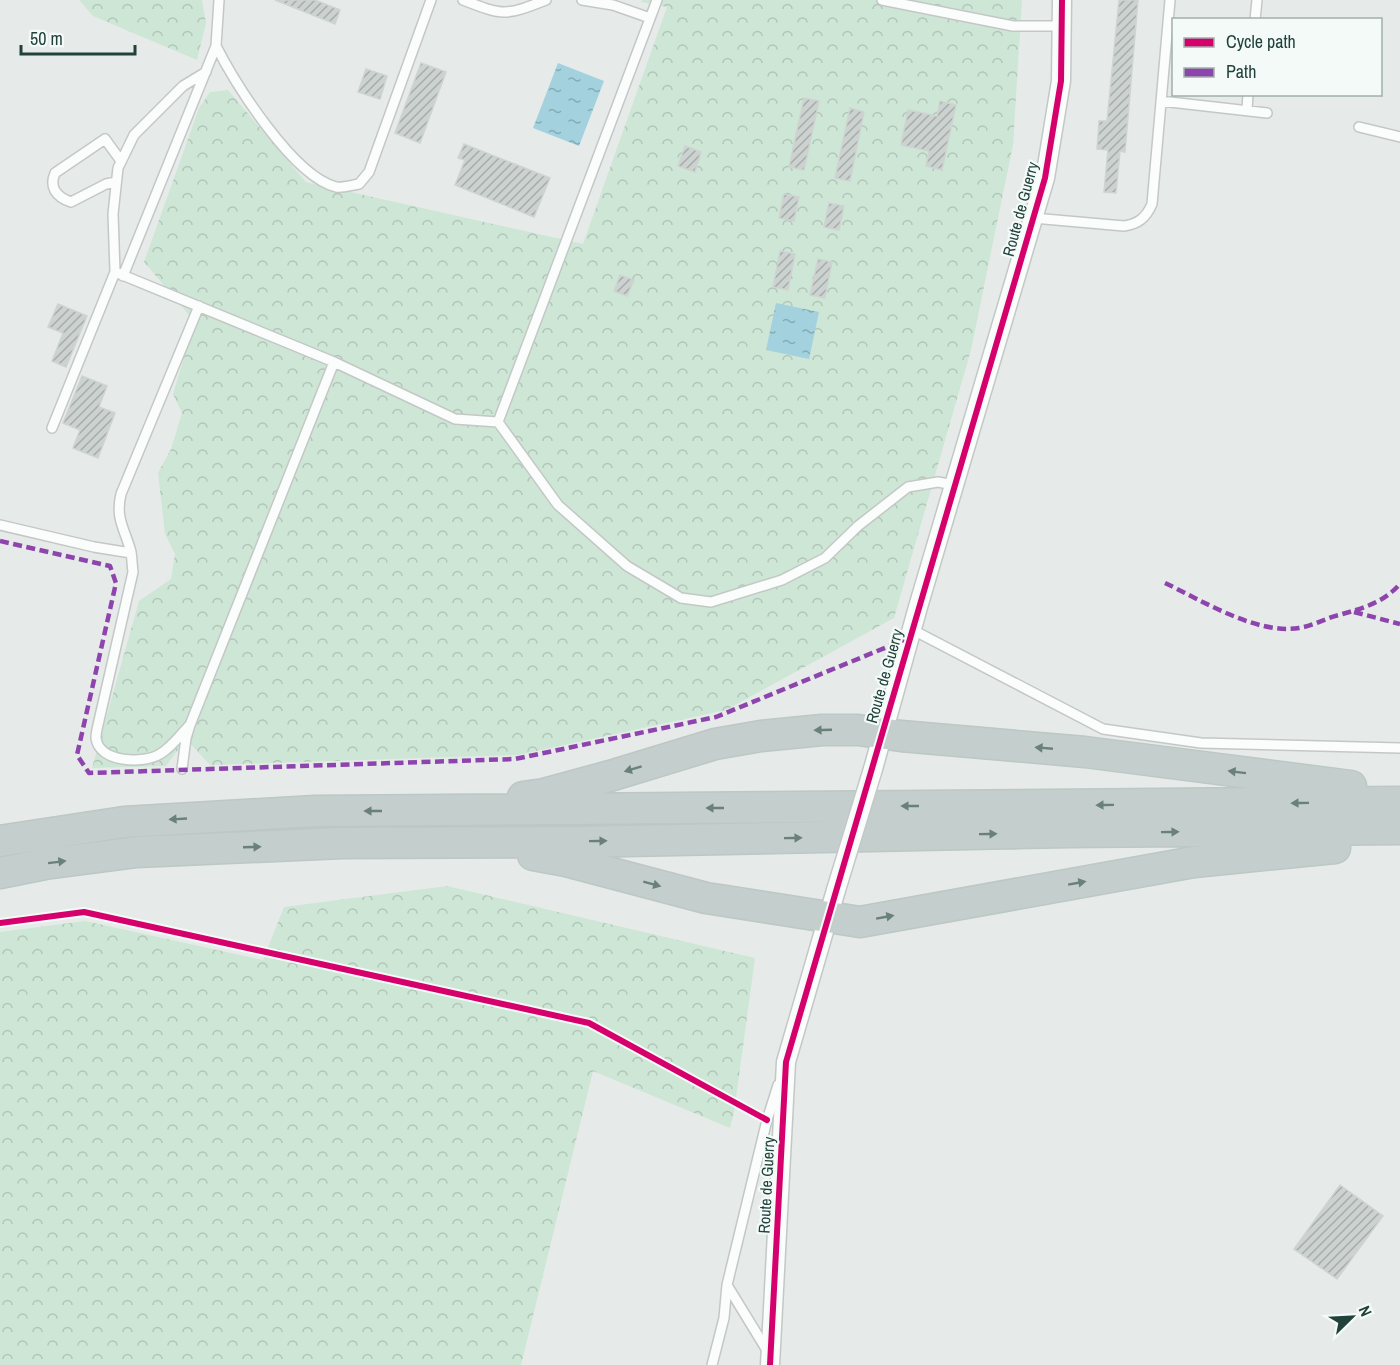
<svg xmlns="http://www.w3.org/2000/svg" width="1400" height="1365" font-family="'Archivo Narrow',sans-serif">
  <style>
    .forest { fill: url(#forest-crowns) }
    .water { fill: url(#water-ripples) }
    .building { fill: url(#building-hatch); stroke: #ced4d2; stroke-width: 1.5 }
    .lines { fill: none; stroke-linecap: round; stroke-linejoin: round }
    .service-casing { stroke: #c3c8c6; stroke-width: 12 }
    .minor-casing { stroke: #c3c8c6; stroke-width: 21 }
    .trunk-casing { stroke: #bdc7c5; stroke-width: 33 }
    .service { stroke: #fbfcfc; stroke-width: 9 }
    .minor { stroke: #fbfcfc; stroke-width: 18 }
    .trunk { stroke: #c4cecc; stroke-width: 30 }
    .minor-bridge-casing { stroke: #c3c8c6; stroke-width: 21; stroke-linecap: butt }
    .minor-bridge { stroke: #fbfcfc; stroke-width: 18 }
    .quiet { stroke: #8e44ad; stroke-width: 4.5; stroke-dasharray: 9 4.5; stroke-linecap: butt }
    .cycleway-casing { stroke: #f4faf7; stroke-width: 10 }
    .cycleway { stroke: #d6006c; stroke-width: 6 }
    .oneway { fill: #6a807c }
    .labels { text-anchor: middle; stroke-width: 4.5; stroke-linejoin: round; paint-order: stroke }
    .street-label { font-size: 16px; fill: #21413b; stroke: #f4faf7 }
  </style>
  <defs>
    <pattern id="forest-crowns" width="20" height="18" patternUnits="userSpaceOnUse" patternTransform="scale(1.5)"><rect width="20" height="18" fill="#cee6d6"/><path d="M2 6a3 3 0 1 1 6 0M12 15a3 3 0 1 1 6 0" fill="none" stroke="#b1c6b9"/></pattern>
    <pattern id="water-ripples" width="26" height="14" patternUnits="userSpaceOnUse" patternTransform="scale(1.5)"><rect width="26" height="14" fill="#a3d1dd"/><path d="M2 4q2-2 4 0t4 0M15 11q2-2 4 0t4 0" fill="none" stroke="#84abb4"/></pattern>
    <pattern id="building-hatch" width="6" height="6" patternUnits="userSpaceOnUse" patternTransform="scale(1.5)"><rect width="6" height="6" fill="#ccd2d0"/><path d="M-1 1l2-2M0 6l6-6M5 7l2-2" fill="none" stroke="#a5acaa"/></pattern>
  </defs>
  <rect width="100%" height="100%" fill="#e6ebe9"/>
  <!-- forest -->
  <path class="forest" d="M79,0H202L206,23L197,60L93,16Z
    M642,0H1022L1013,145L971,350L894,618L726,710L518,755L210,765L186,739L166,766L92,768L139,601L171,579L175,554L165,534L158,473L171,449L182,413L173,394L195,322L144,262L199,108L210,92L228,90L306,182L583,244L667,7L641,2Z
    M447,886L755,958L734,1113L730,1128L593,1071L521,1365H0V932L85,921L263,960L284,907Z"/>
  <!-- water -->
  <path class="water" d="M558,63L604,81L579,146L533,128Z
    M776,303L819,312L809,359L766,350Z"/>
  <!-- building -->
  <path class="building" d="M275,0H315L340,10L335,24Z
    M1119,0H1138L1125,152L1120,151L1116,193L1104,192L1108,150L1097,149L1099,121H1107Z
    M421,63L446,72L420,143L395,133Z
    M366,69L387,76L380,99L358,92Z
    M804,98L819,101L804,170L789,167Z
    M940,101L956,105L942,170L926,166L929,151L901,145L908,110L937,116Z
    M850,108L864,112L850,181L835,178Z
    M464,144L550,178L534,217L455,185L465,160L458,158Z
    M685,146L701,152L695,172L678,166Z
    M784,194L799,197L794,221L779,218Z
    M829,203L844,206L839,230L824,227Z
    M780,251L795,254L788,290L773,287Z
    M818,259L832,262L825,298L810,295Z
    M620,275L634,280L627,296L614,291Z
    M58,304L87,316L66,367L52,361L63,333L48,327Z
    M82,376L107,386L99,407L115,413L98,458L73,448L80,430L63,423Z
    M1340,1185L1383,1216L1337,1279L1294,1249Z"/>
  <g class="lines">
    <!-- service casing -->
    <g class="service-casing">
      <path id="service" d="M463,0C504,16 505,16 546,0
        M582,0L613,5L650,18
        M882,0L1013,26H1061
        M1255,20L1257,0
        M216,46C236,85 293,176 336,187C343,188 352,185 359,184L369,172L431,0
        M1161,101L1267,113
        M1247,110L1248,94
        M1359,127L1400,137
        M116,182L106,184L71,202C56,197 49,187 55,173L105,139L121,161
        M1033,218L1124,226C1138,224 1146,218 1152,204L1170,0
        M115,272L334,362L455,419L498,422L558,505L627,566L681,598L711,602L782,580L825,558L858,526L908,487L938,482L954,485
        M123,276L216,46L219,0
        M498,422L657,0
        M52,428L115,272L113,214L118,168L134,135L183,86L206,72
        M0,525L94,547L131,553
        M911,629L1103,729L1201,743L1400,748
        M190,725C181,734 171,748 160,754C144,764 99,763 96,738C96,734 97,729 98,725L133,572C132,565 132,558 131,552C125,529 115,519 121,494L199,306
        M182,769L186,738L190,725L334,362
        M727,1285L768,1352
        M712,1365L724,1318L727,1285L767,1120L778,1085"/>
    </g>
    <!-- minor casing -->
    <g class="minor-casing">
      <path id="minor" d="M873,769L918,607L1045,178L1061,81L1062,0
        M770,1365L786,1062L836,890"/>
    </g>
    <!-- trunk casing -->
    <g class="trunk-casing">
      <path id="trunk" d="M523,797L544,794L610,776L715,744L761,736L822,730H858L901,736L1085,752L1351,786
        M0,841L124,822L315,811L1400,802
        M533,855L566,861L706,898L860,922L1194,862L1335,848
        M0,873L45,864L137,852L343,843L577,842L1070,832L1400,829"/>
    </g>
    <!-- service -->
    <use href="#service" class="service"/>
    <!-- minor -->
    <use href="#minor" class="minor"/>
    <!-- trunk -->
    <use href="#trunk" class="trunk"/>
    <!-- minor-bridge casing -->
    <g class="minor-bridge-casing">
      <path id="minor-bridge" d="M836,890L873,769"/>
    </g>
    <!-- minor-bridge -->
    <use href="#minor-bridge" class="minor-bridge"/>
    <!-- quiet -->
    <path class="quiet" d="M0,541L110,566L116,583L77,755L89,773L515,759L716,717L909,638
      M1165,583C1203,601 1257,635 1299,628C1313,626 1326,618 1339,615C1363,608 1383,603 1400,584
      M1354,612L1400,624"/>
    <!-- cycleway casing -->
    <g class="cycleway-casing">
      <path id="cycleway" d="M0,923L84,912L589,1023L767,1120
        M770,1365L786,1062L1045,178L1061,81L1062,0"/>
    </g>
    <!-- cycleway -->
    <use href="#cycleway" class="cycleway"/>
  </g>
  <!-- one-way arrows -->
  <defs><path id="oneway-solid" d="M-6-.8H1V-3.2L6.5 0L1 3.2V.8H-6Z" transform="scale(1.5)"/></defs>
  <g class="oneway">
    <use href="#oneway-solid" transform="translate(823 730) rotate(178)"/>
    <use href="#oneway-solid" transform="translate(1044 748) rotate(-175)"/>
    <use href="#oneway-solid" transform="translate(633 769) rotate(163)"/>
    <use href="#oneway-solid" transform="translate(1237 772) rotate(-173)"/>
    <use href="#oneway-solid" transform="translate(1300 803) rotate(179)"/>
    <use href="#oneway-solid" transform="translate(1105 805) rotate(179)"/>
    <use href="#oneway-solid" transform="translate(910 806) rotate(180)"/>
    <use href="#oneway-solid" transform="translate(715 808) rotate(180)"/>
    <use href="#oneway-solid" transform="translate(373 811) rotate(180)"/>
    <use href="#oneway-solid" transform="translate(178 819) rotate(177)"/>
    <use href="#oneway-solid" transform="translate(1170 832) rotate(-1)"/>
    <use href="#oneway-solid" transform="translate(988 834) rotate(-1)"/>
    <use href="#oneway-solid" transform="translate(793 838) rotate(-1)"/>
    <use href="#oneway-solid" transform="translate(598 841) rotate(-1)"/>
    <use href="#oneway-solid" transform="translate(252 847) rotate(-2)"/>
    <use href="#oneway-solid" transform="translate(57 862) rotate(-7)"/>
    <use href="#oneway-solid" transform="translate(1077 883) rotate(-10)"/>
    <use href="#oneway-solid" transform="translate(652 884) rotate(15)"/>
    <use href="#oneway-solid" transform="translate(885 917) rotate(-10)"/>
  </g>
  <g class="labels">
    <!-- street labels -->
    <g class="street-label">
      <text transform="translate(1020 209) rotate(-75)" y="6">Route de Guerry</text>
      <text transform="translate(884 676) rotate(-74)" y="6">Route de Guerry</text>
      <text transform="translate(766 1185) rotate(-87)" y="6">Route de Guerry</text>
    </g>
  </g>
  <!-- legend -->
  <rect x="1172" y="18" width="210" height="78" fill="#f4faf7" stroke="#a0b0ac" stroke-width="1.5"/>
  <rect x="1184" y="38" width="30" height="9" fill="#d6006c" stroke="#a0b0ac" stroke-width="1.5"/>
  <text x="1226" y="48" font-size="18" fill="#21413b">Cycle path</text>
  <rect x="1184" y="68" width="30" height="9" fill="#8e44ad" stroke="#a0b0ac" stroke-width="1.5"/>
  <text x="1226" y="78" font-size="18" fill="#21413b">Path</text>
  <!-- north arrow -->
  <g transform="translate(1352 1317) rotate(66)" stroke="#f4faf7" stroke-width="4.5" paint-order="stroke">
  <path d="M0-4.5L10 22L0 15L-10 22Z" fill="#21413b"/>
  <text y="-9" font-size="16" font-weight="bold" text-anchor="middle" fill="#21413b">N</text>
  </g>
  <!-- scale -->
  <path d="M21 45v9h114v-9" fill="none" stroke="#21413b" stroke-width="3"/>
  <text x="30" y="45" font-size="18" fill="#21413b" stroke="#f4faf7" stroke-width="4.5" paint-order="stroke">50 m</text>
</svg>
